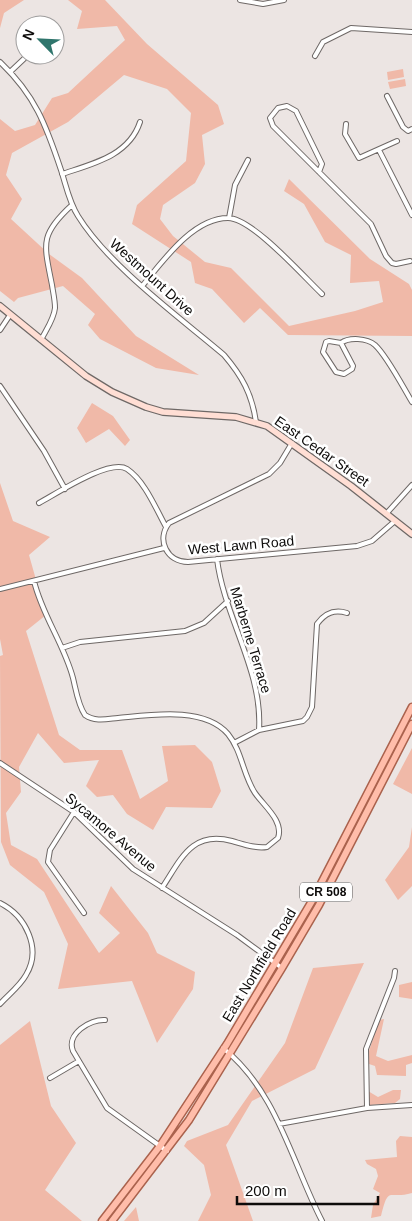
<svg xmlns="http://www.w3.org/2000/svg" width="412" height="1221" font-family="Arial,sans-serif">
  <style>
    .green { fill: #f0b9a8 }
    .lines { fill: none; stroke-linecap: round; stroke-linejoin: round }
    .street-casing { stroke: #6e6866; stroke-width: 6 }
    .secondary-casing { stroke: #6e6866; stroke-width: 8 }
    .primary-casing { stroke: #aa624d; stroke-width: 9 }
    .street { stroke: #fff; stroke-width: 4 }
    .secondary { stroke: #ffded4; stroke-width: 5.5 }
    .primary { stroke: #ffbdaa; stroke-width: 6 }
    .labels { text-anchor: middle; stroke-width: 5; stroke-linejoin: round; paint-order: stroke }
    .shield { fill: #fff; stroke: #565454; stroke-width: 1 }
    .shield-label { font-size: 12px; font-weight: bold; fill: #0d0b0a }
    .street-label { font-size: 14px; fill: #0d0b0a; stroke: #fff }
  </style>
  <rect width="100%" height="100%" fill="#ece5e3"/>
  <!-- green -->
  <path class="green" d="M0,0H24L4,13L0,28Z
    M68,0H105L147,44L218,105L224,124L202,135L205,164L195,183L163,205L160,219L173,236L205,262L231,268L289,326L355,311L383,302L379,281L350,283L351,255L325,242L304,204L284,191L289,179L370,259L409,284L412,290V336L288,335L260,308L244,323L212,289L195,283L191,262L132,224L137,205L186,161L191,113L167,89L124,75L68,122L12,153L6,175L22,199L11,219L49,254L82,278L136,336L199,375L156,368L100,339L88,325L95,314L63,286L18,298L14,302L0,291V119L15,131L35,125L52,98L68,93L125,40L117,26L77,29L82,11Z
    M403,69L404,77L388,80L387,72Z
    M405,79L406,86L390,89L388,82Z
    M92,403L113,416L130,440L125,446L109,429L86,443L77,428Z
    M0,483L13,521L50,537L29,555L46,615L26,631L59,735L80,750H122L140,799L168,781L162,746L195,745L212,762L221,791L212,808L166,807L153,830L127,814L113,795L97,797L86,786L99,760L64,763L38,733L19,767L21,792L6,813L11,845L37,859L99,953L120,933L99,913L111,886L148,933L157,953L195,972L193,989L157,1043L132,981L58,989L68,944L44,892L10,865L1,842L0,656L3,655L0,639Z
    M412,748V794L393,784Z
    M412,827V886L398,900L385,880L409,847Z
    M364,963L315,1069L252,1101L226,1145L253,1221H198L211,1195L204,1165L184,1146L187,1141L228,1125L285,1043L313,968Z
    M412,982V999L399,997V985Z
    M384,1019L376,1056L388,1061L412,1055V1063L406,1065V1076L377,1075L375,1066L369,1064L368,1054L379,1020Z
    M30,1021L51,1106L76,1143L45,1190L82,1221H0V1045Z
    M393,1090H401L400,1099L395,1103L370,1105L368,1091L378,1097Z
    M400,1136L412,1137V1193C388,1200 389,1184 381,1216L371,1218L373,1205L380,1193L373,1189L378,1176L376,1169L367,1164L365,1160L397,1157L396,1141Z
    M136,1207L139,1221H124Z"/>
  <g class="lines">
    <!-- street casing -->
    <g class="street-casing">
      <path id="street" d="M240,0L263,4L284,0
        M315,56L323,42L351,28L412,32
        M0,62C35,95 46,125 61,170C66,185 69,202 78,216C109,266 178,316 224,355C242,376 252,394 256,422
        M10,72L28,55
        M387,96L403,127L408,131L412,129
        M346,124L345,134L359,158L397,141
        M379,150L412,215
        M319,172L322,164L296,111L287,106L278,108L270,118L273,126L371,224L386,256L392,263L396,264L410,261
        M62,174C92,164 129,156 140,122
        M229,218L235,185L248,160
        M143,285C163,261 193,218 228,218C252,218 303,276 322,294
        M0,330L10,315
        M41,340C46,330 54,319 55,308C55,300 53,292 52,285C44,244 39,235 72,205
        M341,343L353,366L352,369L344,374L336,372L323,352L326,342L329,341L341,343C349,337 367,338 375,345C387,356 403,387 412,402
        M0,386L44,451L65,489
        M292,443L280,463L269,474L169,523C156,540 167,562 188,562L357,546L372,541L395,521
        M39,503C56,494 110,458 127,469C145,481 156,509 166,527
        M386,514L412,485
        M217,559C224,617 263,671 259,730
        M34,581C42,615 64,644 73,678C76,690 78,705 85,715C95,722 107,719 118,718C150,715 204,706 228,734C242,751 243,775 255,793C264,806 284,821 278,838L267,847C256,849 243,844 232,841C192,830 181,859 162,888
        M0,589L164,548
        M62,648L80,642L185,631L204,623L228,601
        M234,743L259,730L303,721L307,717L312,707L317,624C325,613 334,609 347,613
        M0,763L74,812L133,869L237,935L282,968
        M74,812L50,850L48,862L84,913
        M0,903C26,916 42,949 26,975C20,986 8,995 0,1004
        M105,1020C90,1019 66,1034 73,1051L107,1108L167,1151
        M223,1048C277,1091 292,1163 322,1221
        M50,1078L79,1061
        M367,1108L366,1049L394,978L395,971
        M279,1124L367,1108L412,1105"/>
    </g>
    <!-- secondary casing -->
    <g class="secondary-casing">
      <path id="secondary" d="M0,306L86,376L112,392L146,407L163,412L236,417L267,426L351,486L412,534"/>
    </g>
    <!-- primary casing -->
    <g class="primary-casing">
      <path id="primary" d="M102,1221L160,1146L227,1044L312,901L412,707
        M112,1221L189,1120L282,968L319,905L412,724"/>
    </g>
    <!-- street -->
    <use href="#street" class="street"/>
    <!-- secondary -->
    <use href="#secondary" class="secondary"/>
    <!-- primary -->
    <use href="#primary" class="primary"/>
  </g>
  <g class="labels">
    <!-- shield labels -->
    <rect class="shield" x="300" y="882.5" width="52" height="19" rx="4"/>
    <g class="shield-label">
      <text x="326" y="896">CR 508</text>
    </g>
    <!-- street labels -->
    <g class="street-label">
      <text transform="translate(152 277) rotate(42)" y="5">Westmount Drive</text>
      <text transform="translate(322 451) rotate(35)" y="5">East Cedar Street</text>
      <text transform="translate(241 545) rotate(-5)" y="5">West Lawn Road</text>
      <text transform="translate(251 640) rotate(73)" y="5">Marberne Terrace</text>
      <text transform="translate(111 832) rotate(40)" y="5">Sycamore Avenue</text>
      <text transform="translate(259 965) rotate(-59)" y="5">East Northfield Road</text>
    </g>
  </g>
  <!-- north arrow -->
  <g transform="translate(40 40) rotate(294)"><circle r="24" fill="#ffffff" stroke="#9e9d9d"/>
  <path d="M0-4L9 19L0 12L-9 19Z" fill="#2f756c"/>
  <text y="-8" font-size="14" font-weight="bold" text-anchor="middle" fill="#0d0b0a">N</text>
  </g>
  <!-- scale -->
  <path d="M237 1196v8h141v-8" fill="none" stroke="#0d0b0a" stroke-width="2.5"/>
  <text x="245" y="1196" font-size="15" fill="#0d0b0a" stroke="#ffffff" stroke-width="4" paint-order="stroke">200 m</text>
</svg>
